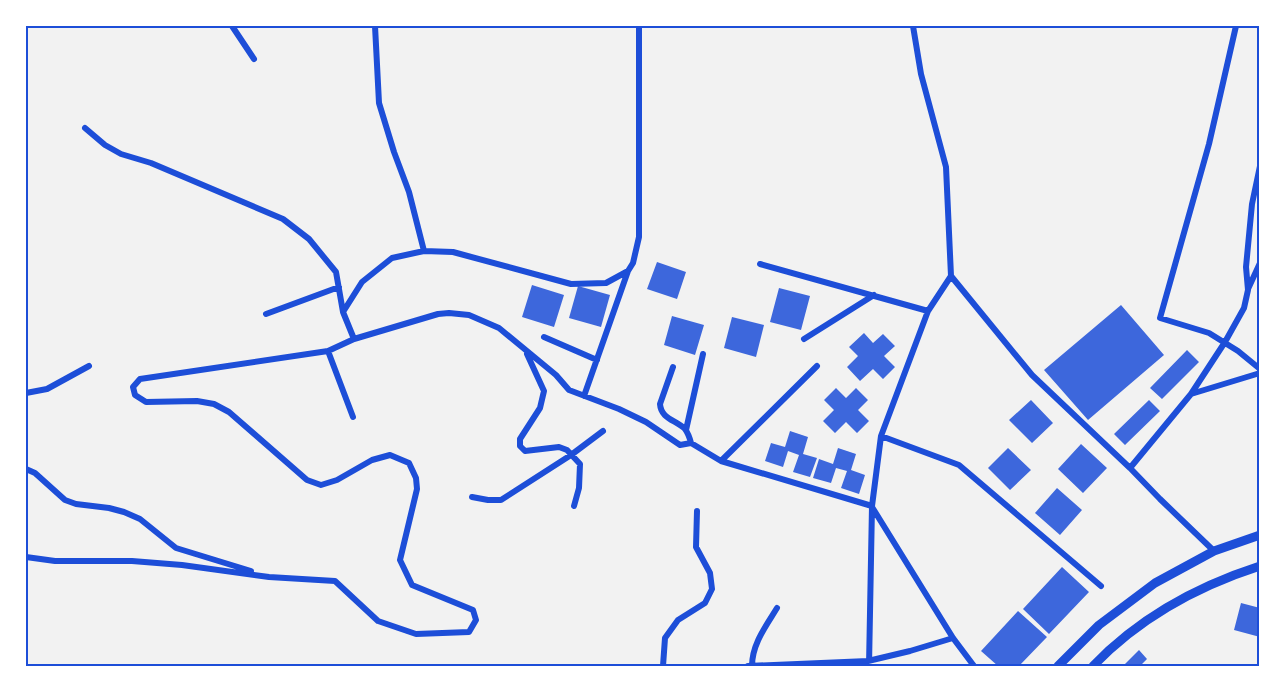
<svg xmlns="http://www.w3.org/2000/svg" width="1285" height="692" font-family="Montserrat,sans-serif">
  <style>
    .building { fill: #3d67dc }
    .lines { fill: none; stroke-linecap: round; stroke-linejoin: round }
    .minor { stroke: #1d4ed8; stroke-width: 6 }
    .secondary { stroke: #1d4ed8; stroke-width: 9 }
    .neatline { fill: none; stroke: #1d4ed8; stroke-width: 2 }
  </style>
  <rect width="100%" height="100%" fill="#f2f2f2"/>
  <!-- building -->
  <path class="building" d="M657,262L686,272L677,299L647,289Z
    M532,285L564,295L554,327L522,317Z
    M578,286L610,295L601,327L569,318Z
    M779,288L810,296L801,330L770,322Z
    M1121,305L1164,355L1088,420L1044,370Z
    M672,316L704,325L695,355L664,345Z
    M732,317L764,325L756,357L724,348Z
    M864,333L873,343L883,334L895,346L884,356L895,367L883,379L873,369L860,381L847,367L858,356L849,347Z
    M1187,350L1199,362L1162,399L1150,388Z
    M836,388L846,398L856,388L868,400L858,410L869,421L857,433L846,422L835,433L823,421L834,410L824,400Z
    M1031,400L1053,423L1032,443L1009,420Z
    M1149,400L1160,411L1125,445L1114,434Z
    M790,431L808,437L803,454L817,458L810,477L793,472L799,455L788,451L783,467L765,461L771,443L785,447Z
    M1081,444L1107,468L1083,493L1058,469Z
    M838,448L856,454L851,470L865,475L859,494L841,488L847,471L836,468L831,483L813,478L819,459L833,464Z
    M1008,448L1031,470L1010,490L988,468Z
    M1057,488L1082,510L1060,535L1035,513Z
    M1062,567L1089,592L1049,634L1023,609Z
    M1241,603L1260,608V637L1234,630Z
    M1018,611L1047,637L1019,666H998L981,651Z
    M1139,650L1147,659L1140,666H1123Z"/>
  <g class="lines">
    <!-- minor -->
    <path class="minor" d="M232,26L254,59
      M375,26L379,103L394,152L409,192L424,251
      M1236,26L1209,144L1160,318L1209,333L1238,351L1260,369
      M85,128L105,145L121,154L151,163L283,219L309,239L336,272L343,312
      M760,264L928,311
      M951,276L1032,375L1130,468L1160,499L1214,551
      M1248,289L1260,263
      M266,314L339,287
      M544,337L597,360
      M354,339L343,312L362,282L392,258L424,251L453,252L571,284L606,283L628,271
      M804,339L874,295
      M328,351L353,417
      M527,354L544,391L540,408L520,439V446L525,451L559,447L567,450L580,464L579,488L574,506
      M673,367L660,404C661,419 676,420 685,429C688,433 690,439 691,443
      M26,393L47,389L89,366
      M1191,394L1260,373
      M584,396L628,271L633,263L639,237V26
      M686,430L703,354
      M881,436L959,465L1101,586
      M721,461L817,366
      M1130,468L1191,394L1225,342L1244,308L1248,290L1246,267L1252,204L1260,166
      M26,469L35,473L65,500L76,504L109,508L124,512L140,519L176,548L251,571
      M472,497L488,500H501L571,455L603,431
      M872,507L953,638L974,666
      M26,557L55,561H132L182,565L269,577L335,581L378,621L416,634L469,632L476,620L473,610L412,585L400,560L417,489L416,478L409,463L390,455L372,460L337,480L321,485L307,480L229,412L214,404L197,401L146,402L135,395L133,387L140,379L328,351L354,339L438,314L449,313L469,315L499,328L556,375L569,390L619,409L646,422L680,445L691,443L721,461L872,506
      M663,666L665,638L678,620L705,603L712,589L710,573L696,547L697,511
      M748,666L868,661L910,651L953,638
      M752,666C752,644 766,626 777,608
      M869,666L872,506L881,436L928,311L951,276L946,167L921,74L913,26"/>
    <!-- secondary -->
    <path class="secondary" d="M1058,666L1099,625L1155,583L1214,551L1260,535
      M1093,666C1138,619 1198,586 1260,566"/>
  </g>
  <!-- border -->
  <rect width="1285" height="692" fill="none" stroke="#ffffff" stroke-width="54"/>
  <rect x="27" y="27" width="1231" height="638" class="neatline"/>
</svg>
